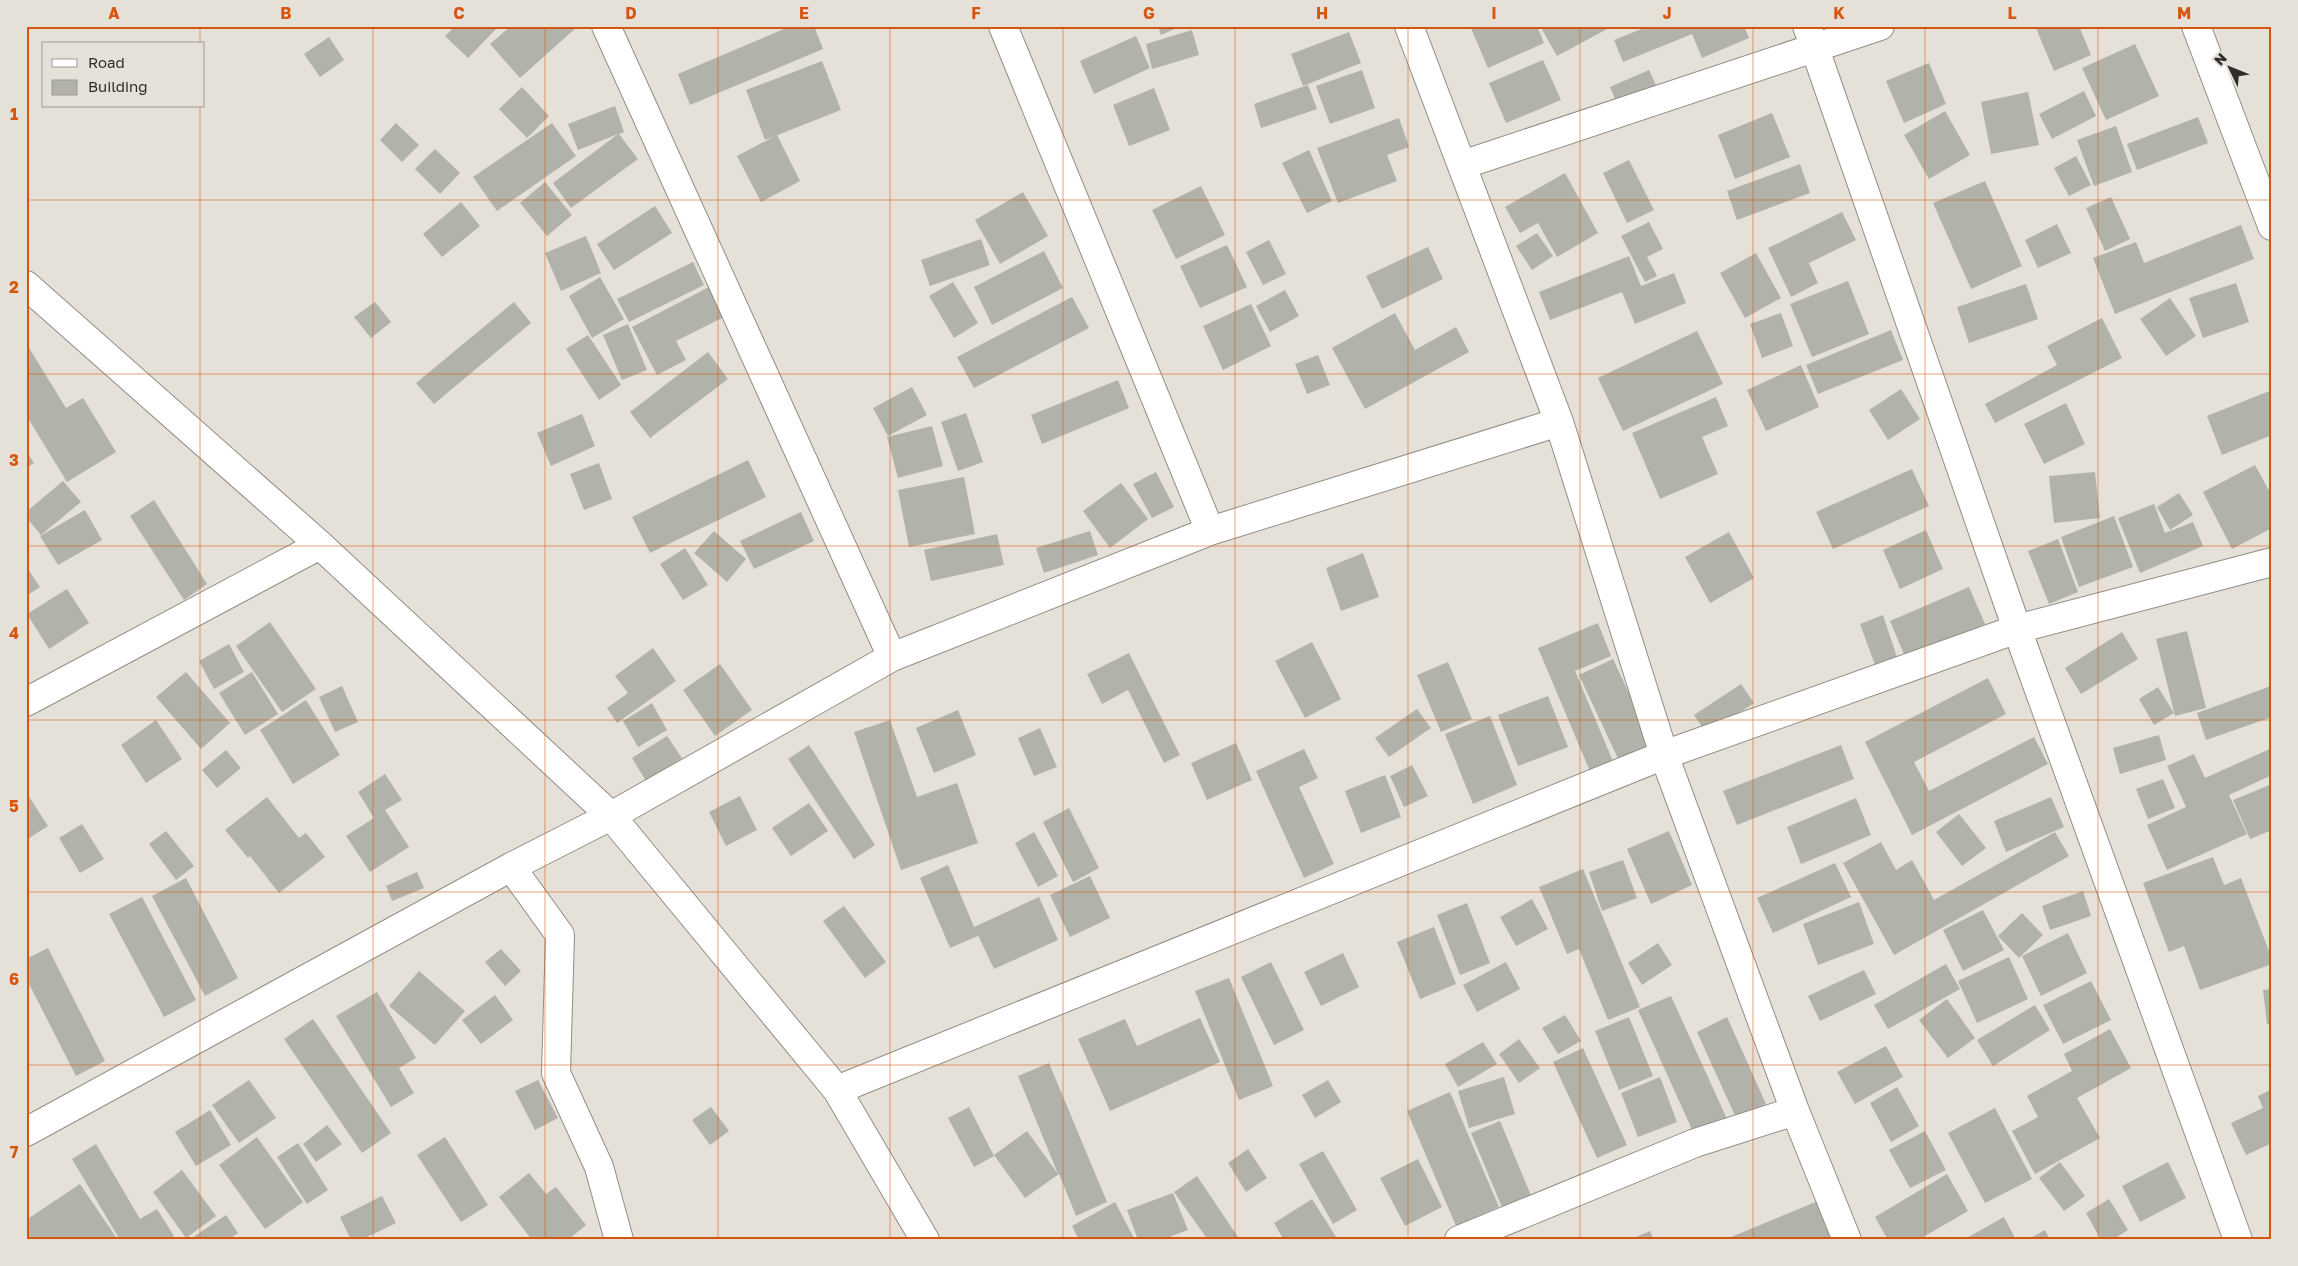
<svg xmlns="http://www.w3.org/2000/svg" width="2298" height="1266" font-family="'Golos Text',sans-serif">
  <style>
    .building { fill: #b1b2a9 }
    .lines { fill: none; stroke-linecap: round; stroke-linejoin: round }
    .minor-casing { stroke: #928d85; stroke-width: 30 }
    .minor { stroke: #fff; stroke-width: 28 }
    .grid { fill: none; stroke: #d6550f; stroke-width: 1; stroke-opacity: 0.55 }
    .neatline { fill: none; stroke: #d6550f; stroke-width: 2 }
    .grid-label { font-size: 16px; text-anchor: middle; font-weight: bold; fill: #d6550f }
  </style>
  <rect width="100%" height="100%" fill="#e6e1d8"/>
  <!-- building -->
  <path class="building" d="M455,26H499L468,58L445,36Z
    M511,26H578L520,78L490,44Z
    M791,26H814L823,49L690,105L678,74Z
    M1158,26H1181L1161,35Z
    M1470,26H1537L1544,43L1488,68Z
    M1540,26H1608L1609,28L1557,56Z
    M1649,26H1744L1749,38L1702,58L1692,34L1623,62L1614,40Z
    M2035,26H2079L2091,55L2054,71Z
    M1192,30L1199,55L1152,69L1146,44Z
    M1349,32L1361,63L1303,86L1291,54Z
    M1136,36L1150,68L1094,94L1080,61Z
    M329,37L344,60L320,77L304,54Z
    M2135,44L2159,96L2106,120L2082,68Z
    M1543,60L1561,100L1506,123L1489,83Z
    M822,61L841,110L765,140L746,90Z
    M1929,63L1946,104L1904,123L1886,81Z
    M1362,70L1375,108L1330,124L1316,86Z
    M1649,70L1659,92L1620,110L1610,87Z
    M1308,85L1317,109L1261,128L1254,104Z
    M522,87L549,116L527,138L499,109Z
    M1154,88L1170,130L1129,146L1113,105Z
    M2084,91L2096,116L2052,139L2039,114Z
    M2028,92L2039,145L1991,154L1981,102Z
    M615,106L624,132L619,134L638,159L571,208L553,183L618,134L578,150L568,124Z
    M1945,111L1970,155L1929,179L1904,135Z
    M1772,113L1790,157L1735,179L1718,135Z
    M2198,117L2208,143L2137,170L2127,144Z
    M1399,118L1409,147L1387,155L1397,181L1338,203L1317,148Z
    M396,123L419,145L402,162L380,140Z
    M552,123L576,156L497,211L473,177Z
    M2116,126L2132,172L2094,186L2077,140Z
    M777,135L800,181L761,202L737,156Z
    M435,149L460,173L440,194L415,169Z
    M1309,150L1332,201L1307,213L1282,163Z
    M2076,156L2091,185L2069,196L2054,168Z
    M1629,160L1654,210L1627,223L1603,173Z
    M1800,164L1810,193L1737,220L1727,191Z
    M1565,173L1598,233L1557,257L1538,223L1520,233L1505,207Z
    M1985,181L2022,266L1971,289L1933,203Z
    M545,182L572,215L547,236L520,203Z
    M1201,186L1225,235L1176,259L1152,210Z
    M1023,192L1048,236L1000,264L975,220Z
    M2111,197L2130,239L2105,251L2086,208Z
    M461,202L480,226L442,257L423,234Z
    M655,206L672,233L614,270L597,244Z
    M1842,212L1856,240L1809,263L1818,283L1791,297L1768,248Z
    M1649,222L1663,249L1647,257L1657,276L1645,282L1621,236Z
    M2057,224L2071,253L2038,268L2025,240Z
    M2241,225L2254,259L2115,314L2093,258L2136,242L2144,263Z
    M1537,233L1553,256L1532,270L1516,246Z
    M586,236L601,273L561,291L545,253Z
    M981,239L990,265L930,286L921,260Z
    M1269,240L1286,274L1263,285L1246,252Z
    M1227,245L1247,287L1200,308L1180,266Z
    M1428,247L1443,279L1382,309L1366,276Z
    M1044,251L1063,288L992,325L974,287Z
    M1756,253L1781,298L1745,318L1720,273Z
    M1629,256L1641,286L1674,273L1686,303L1635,324L1622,292L1550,320L1539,292Z
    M693,262L704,285L629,322L617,299Z
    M600,277L624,319L592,338L569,296Z
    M1848,281L1869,334L1812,357L1790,304Z
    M953,282L978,323L954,338L929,296Z
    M2236,283L2249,322L2203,338L2189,298Z
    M2026,284L2038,319L1969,343L1957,307Z
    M709,287L724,317L676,341L686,360L657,375L632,327Z
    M1285,290L1299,316L1270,332L1256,306Z
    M1072,297L1089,328L974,388L957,357Z
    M2170,298L2196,336L2166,356L2140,319Z
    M375,302L391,322L371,338L354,317Z
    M514,302L531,323L434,404L416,383Z
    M1251,304L1271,346L1223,370L1203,326Z
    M1395,313L1415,350L1456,327L1469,352L1365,409L1332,348Z
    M1781,313L1793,346L1762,358L1750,324Z
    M2102,318L2122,358L1995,423L1985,404L2057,365L2047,346Z
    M628,324L647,370L622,380L603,335Z
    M1891,330L1903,360L1818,394L1806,365Z
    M1697,331L1723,384L1623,431L1598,378Z
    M588,335L621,385L599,400L566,349Z
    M26,343L66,408L83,398L116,452L67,482L26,415Z
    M708,352L728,379L650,438L630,412Z
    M1318,355L1330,385L1307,394L1295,364Z
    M1801,365L1819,407L1766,431L1747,390Z
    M1118,380L1129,408L1042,444L1031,415Z
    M912,387L927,415L888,436L873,408Z
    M1901,389L1920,419L1888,440L1869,410Z
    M2272,390V435L2222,455L2207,416Z
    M1716,397L1728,426L1702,437L1718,474L1660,499L1632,433Z
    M2066,403L2085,444L2044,464L2024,424Z
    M966,413L983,462L958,471L941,422Z
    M582,414L595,446L551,466L537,433Z
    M932,426L943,466L898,478L887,437Z
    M26,451L34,463L26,468Z
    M748,460L766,497L650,553L632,517Z
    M599,463L612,499L584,510L570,474Z
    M2255,465L2272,496V528L2232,549L2203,492Z
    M1912,469L1929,506L1833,549L1816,512Z
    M1156,472L1174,507L1152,518L1133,484Z
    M2095,472L2100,518L2054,523L2049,476Z
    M964,477L975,534L909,547L898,490Z
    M63,481L81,502L41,535L26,517V512Z
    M1121,483L1148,519L1110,548L1083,511Z
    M2179,493L2193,515L2170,530L2157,507Z
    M154,500L207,584L184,600L130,516Z
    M2154,504L2165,533L2193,522L2203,546L2140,573L2118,518Z
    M85,510L102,540L58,565L40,536Z
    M801,512L814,541L754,569L740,541Z
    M2114,516L2133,567L2079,587L2061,537Z
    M1926,530L1943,569L1900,589L1883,550Z
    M714,531L746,559L727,582L694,553Z
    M1090,531L1098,555L1044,573L1036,548Z
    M1729,532L1754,578L1710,603L1685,557Z
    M997,534L1004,565L931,581L924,550Z
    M2058,539L2078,592L2049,604L2028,551Z
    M685,548L708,585L683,600L660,564Z
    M1363,553L1379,597L1341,611L1326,568Z
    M26,566L40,587L26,596Z
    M1969,587L1985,624L1906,659L1890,621Z
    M67,589L89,623L49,649L27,614Z
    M1883,615L1897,657L1875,665L1860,624Z
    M270,622L316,689L282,712L236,646Z
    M1598,623L1611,656L1575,671L1615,766L1592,776L1538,648Z
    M2187,631L2206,708L2175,716L2156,639Z
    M2122,632L2138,659L2081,694L2065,668Z
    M1312,642L1341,699L1305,718L1275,661Z
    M229,644L244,672L214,689L199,661Z
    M653,648L676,681L617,723L607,708L628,693L615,676Z
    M1129,653L1180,755L1164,763L1128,690L1102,704L1087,674Z
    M1613,659L1655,749L1621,765L1579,675Z
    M1448,662L1472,719L1441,732L1417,675Z
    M720,664L752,710L715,736L683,690Z
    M186,672L230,723L201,749L156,697Z
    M252,672L278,714L245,735L219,693Z
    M1988,678L2006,714L1914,762L1929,791L2034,737L2048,764L1912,835L1865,742Z
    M1741,684L1754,703L1707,734L1694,715Z
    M342,686L358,722L335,732L319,697Z
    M2271,686L2272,717L2206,740L2197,713Z
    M2158,687L2174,713L2154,725L2139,699Z
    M1548,696L1568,747L1518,766L1498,715Z
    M306,700L340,755L293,784L260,730Z
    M652,703L667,730L638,747L623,721Z
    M1417,709L1431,728L1389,757L1375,738Z
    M958,710L976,755L934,773L916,728Z
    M1490,716L1517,785L1473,804L1445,734Z
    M156,720L182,759L146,783L121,745Z
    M890,720L917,797L957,783L978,843L901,870L854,732Z
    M1040,728L1057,767L1034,776L1018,738Z
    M2159,735L2166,760L2120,774L2113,748Z
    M667,736L682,758L646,781L632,758Z
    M1236,743L1252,780L1207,800L1191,763Z
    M809,745L875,845L854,859L788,759Z
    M1841,745L1854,779L1737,825L1723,791Z
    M2272,748V775L2229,795L2247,834L2167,870L2147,825L2186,807L2167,766L2194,754L2205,778Z
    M1304,749L1318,778L1299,787L1334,864L1304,878L1256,771Z
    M226,750L241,768L217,788L202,770Z
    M1412,765L1428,796L1404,807L1390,776Z
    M385,774L402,800L385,810L409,847L370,872L346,836L374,818L358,792Z
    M1385,775L1401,817L1361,833L1345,791Z
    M2163,779L2175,808L2148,819L2136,789Z
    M2272,784V830L2250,839L2233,800Z
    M26,792L48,826L26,840Z
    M740,796L757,830L726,846L709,812Z
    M267,797L299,838L306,833L325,857L279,893L250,856L248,858L225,830Z
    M2051,797L2064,827L2006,852L1994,821Z
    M1856,798L1871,835L1801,864L1787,827Z
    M809,803L828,831L791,856L772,828Z
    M1069,808L1099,868L1073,882L1043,822Z
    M1959,814L1986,848L1962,866L1936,832Z
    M82,824L104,859L80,873L59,838Z
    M166,831L194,866L176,880L149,844Z
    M1669,831L1692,885L1651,904L1627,849Z
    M1034,832L1058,876L1038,887L1015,843Z
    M2055,832L2069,856L1894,955L1843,863L1881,842L1896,870L1912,860L1934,900Z
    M2213,857L2224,885L2241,878L2272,959V964L2200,990L2184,946L2169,952L2143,883Z
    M1623,860L1637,898L1602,911L1589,872Z
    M1835,863L1851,897L1773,933L1757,898Z
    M948,865L974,927L1039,897L1058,940L994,969L976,931L978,936L950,948L920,878Z
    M1583,869L1640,1007L1608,1020L1579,949L1567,954L1539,887Z
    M417,872L424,888L392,901L386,886Z
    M1090,876L1110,918L1070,937L1050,895Z
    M186,878L238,978L205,996L152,896Z
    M2083,891L2091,916L2050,930L2042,906Z
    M142,897L196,1000L164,1017L109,914Z
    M1532,899L1548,929L1516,946L1500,917Z
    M1859,902L1874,944L1818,965L1803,924Z
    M1467,903L1490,963L1460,975L1437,915Z
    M844,906L886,962L865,978L823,921Z
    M1983,910L2004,950L1963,971L1943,930Z
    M2022,913L2043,935L2019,958L1998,936Z
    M1434,927L1456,984L1420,999L1397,942Z
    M2068,933L2087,973L2041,996L2022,956Z
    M1658,943L1672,965L1642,985L1628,963Z
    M48,948L105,1061L76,1076L26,978V959Z
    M501,949L521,971L505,986L485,962Z
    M1343,953L1359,987L1321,1006L1304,972Z
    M2009,957L2028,999L1977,1023L1958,981Z
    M1271,962L1304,1030L1274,1045L1241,977Z
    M1506,962L1520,989L1477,1012L1463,985Z
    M1946,964L1960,989L1888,1029L1874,1005Z
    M1864,970L1876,994L1820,1021L1808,996Z
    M419,971L465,1011L435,1045L389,1006Z
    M1229,978L1273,1086L1239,1100L1195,991Z
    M2091,981L2111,1020L2063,1044L2043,1005Z
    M2272,989V1024H2267L2263,990Z
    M377,992L416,1058L399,1068L414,1093L391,1107L336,1016Z
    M495,995L513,1020L481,1044L462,1020Z
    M1671,996L1727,1119L1694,1134L1638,1010Z
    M1947,999L1975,1038L1948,1058L1919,1020Z
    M2035,1005L2050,1030L1993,1066L1977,1040Z
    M1565,1015L1581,1041L1558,1054L1542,1028Z
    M1629,1017L1653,1076L1619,1090L1595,1031Z
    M1727,1017L1766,1104L1736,1118L1697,1032Z
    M1200,1018L1220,1062L1110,1111L1078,1039L1125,1019L1137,1046Z
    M313,1019L391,1133L362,1153L284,1039Z
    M2110,1029L2131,1068L2077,1098L2100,1138L2035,1174L2012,1131L2038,1117L2027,1096L2072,1071L2064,1054Z
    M1519,1039L1540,1068L1519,1083L1499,1054Z
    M1483,1042L1497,1064L1458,1087L1445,1064Z
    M1886,1046L1903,1077L1855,1104L1837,1072Z
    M1583,1048L1627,1145L1597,1158L1553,1062Z
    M1049,1063L1107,1202L1076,1216L1059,1174L1025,1198L994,1155L1027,1131L1058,1174L1018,1076Z
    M1504,1077L1515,1114L1469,1128L1458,1091Z
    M1660,1077L1677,1122L1638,1137L1621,1093Z
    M249,1080L276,1118L239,1143L212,1105Z
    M538,1080L558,1118L535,1130L515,1091Z
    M1328,1080L1341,1102L1315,1118L1302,1095Z
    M1897,1087L1919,1126L1891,1142L1870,1103Z
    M2272,1089V1143L2246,1155L2231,1123L2263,1108L2258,1096Z
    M1450,1092L1499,1207L1456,1226L1407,1111Z
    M711,1107L729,1131L710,1145L692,1120Z
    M969,1107L994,1156L974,1167L948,1118Z
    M1995,1108L2032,1179L1985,1203L1948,1133Z
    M210,1110L231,1145L196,1166L175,1132Z
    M1500,1121L1535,1205L1506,1217L1471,1133Z
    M327,1125L342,1144L316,1162L303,1144Z
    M1925,1131L1946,1170L1910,1188L1889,1150Z
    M257,1137L303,1202L265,1229L219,1165Z
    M445,1137L488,1205L461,1222L417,1155Z
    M298,1143L328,1190L307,1204L277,1157Z
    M96,1144L140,1219L157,1209L174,1236L168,1240H120L72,1159Z
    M1248,1149L1267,1178L1246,1192L1228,1163Z
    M1323,1151L1357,1210L1333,1224L1299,1164Z
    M1418,1159L1442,1207L1405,1226L1380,1178Z
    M2060,1162L2085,1196L2064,1211L2039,1178Z
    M2168,1162L2186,1198L2140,1222L2122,1186Z
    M182,1170L216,1216L186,1238L153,1192Z
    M529,1173L546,1194L556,1187L586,1225L568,1240H532L499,1197Z
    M1947,1174L1968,1211L1918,1240H1888L1875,1217Z
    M1197,1176L1240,1240H1208L1174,1192Z
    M80,1184L118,1240H87L86,1238L83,1240H26V1220Z
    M1173,1193L1188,1230L1161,1240H1138L1127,1210Z
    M382,1196L396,1223L361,1240H351L340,1217Z
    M1312,1199L1338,1240H1284L1274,1223Z
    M2109,1199L2128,1230L2112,1240H2101L2086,1213Z
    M1818,1201L1833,1237L1825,1240H1724Z
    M1115,1202L1134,1238L1079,1240L1072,1226Z
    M226,1215L238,1233L228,1240H189Z
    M2004,1217L2016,1240H1963Z
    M2045,1230L2050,1240H2027Z
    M1650,1231L1654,1240H1629Z"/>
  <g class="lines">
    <!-- minor casing -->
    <g class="minor-casing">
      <path id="minor" d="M606,26L892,657
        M1003,26L1210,531
        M1409,26L1559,422L1664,755L1795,1111L1847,1240
        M1807,26L2017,629L2238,1240
        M2196,26L2272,226
        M1462,165L1880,26
        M26,285L320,545L611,816L837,1090L925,1240
        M26,702L320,545
        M511,867L560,935L556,1073L599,1167L619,1240
        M837,1090L1664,755L2017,629L2272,562
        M26,1132L511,867L611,816L892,657L1210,531L1559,422
        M1459,1240L1695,1143L1795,1111"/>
    </g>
    <!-- minor -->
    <use href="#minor" class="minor"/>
  </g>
  <!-- grid -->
  <path class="grid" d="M200,26V44M373,26V1240M545,26V1240M718,26V1240M890,26V1240M1063,26V1240M1235,26V1240M1408,26V1240M1580,26V1240M1753,26V1240M1925,26V1240M2098,26V1240M200,106V1240M26,200H2272M26,374H2272M26,546H2272M26,720H2272M26,892H2272M26,1065H2272"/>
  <!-- border -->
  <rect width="2298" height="1266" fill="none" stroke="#e6e1d8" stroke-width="55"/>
  <!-- legend -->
  <rect x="42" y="42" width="162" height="65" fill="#e6e1d8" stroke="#9d9992"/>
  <rect x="52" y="59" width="25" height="8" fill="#ffffff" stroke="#9d9992"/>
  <text x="88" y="68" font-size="15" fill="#2f2d2a">Road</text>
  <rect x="52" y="80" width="25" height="15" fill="#b1b2a9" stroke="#9d9992"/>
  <text x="88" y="92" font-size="15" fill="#2f2d2a">Building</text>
  <!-- north arrow -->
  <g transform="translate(2230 68) rotate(313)" stroke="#e6e1d8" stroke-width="4" paint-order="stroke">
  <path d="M0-4L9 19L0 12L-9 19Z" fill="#2f2d2a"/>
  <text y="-8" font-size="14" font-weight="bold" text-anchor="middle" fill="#2f2d2a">N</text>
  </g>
  <rect x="28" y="28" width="2242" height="1210" class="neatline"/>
  <g class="grid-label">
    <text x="114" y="19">A</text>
    <text x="286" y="19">B</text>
    <text x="459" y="19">C</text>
    <text x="631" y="19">D</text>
    <text x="804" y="19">E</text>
    <text x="976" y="19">F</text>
    <text x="1149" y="19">G</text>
    <text x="1322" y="19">H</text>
    <text x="1494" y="19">I</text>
    <text x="1667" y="19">J</text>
    <text x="1839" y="19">K</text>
    <text x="2012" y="19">L</text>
    <text x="2184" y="19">M</text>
    <text x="14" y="120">1</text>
    <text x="14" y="293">2</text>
    <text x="14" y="466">3</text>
    <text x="14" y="639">4</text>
    <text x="14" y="812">5</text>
    <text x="14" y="985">6</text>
    <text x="14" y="1158">7</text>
  </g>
</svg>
